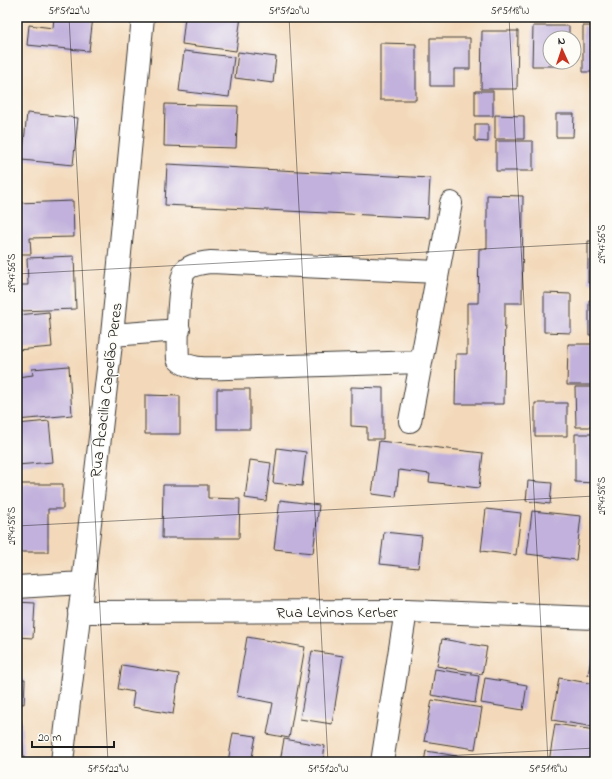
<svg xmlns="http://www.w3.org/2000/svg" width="612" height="779" font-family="'Indie Flower',sans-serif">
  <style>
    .building { fill: #c1b1dc }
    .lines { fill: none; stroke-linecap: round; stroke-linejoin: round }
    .street-casing { stroke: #3c3834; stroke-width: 24 }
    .street { stroke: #fff; stroke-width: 22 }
    .ticks { fill: none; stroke: #1c1c1c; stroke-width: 1; stroke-opacity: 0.45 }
    .labels { text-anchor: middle; stroke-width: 3; stroke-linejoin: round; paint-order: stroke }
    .street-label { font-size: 16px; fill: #1c1c1c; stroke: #fdfcf7 }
    .neatline { fill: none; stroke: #1c1c1c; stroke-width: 1.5 }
    .ticks-label { font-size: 10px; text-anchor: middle; fill: #1c1c1c }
  </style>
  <rect width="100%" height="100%" fill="#fdfcf7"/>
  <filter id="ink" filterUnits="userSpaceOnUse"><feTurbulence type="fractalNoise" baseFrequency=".025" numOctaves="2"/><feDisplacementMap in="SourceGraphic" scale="8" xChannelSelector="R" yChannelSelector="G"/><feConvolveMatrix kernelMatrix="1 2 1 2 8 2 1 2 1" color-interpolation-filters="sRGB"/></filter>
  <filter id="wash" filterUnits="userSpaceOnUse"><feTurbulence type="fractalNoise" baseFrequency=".012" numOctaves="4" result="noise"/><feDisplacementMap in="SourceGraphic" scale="16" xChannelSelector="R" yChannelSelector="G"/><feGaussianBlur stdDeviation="0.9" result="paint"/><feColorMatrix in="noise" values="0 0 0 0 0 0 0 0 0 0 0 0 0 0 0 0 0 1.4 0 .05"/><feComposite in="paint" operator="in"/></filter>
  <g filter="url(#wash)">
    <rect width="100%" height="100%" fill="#f3d9ba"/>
    <g id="blocks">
      <!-- building -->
      <path class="building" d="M54,17H93L89,51L27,45L29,25L53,28Z
        M185,17H241L236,51L182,44Z
        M533,26H569V38H550V62H569L568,66H532Z
        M583,26H595V72H583Z
        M482,31H518L517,89H481Z
        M430,38H470V69H454V86H430Z
        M17,40H21L18,70H17Z
        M380,43L416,44V100H380Z
        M184,51L234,57L229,97L179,91Z
        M238,52L276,57L273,83L235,78Z
        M475,91H493V116H475Z
        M165,104L238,106L236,148L164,146Z
        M27,113L78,118L73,165L22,160Z
        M556,114H574L573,137H556Z
        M495,115L524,116V139H495Z
        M475,124H488V142L475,141Z
        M496,141H533V171H496Z
        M167,164L430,178L428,218L165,205Z
        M487,195L523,196L522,303H505L504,404H455L456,354H467V303H478L479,249H487Z
        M73,201L74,237L30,238L31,254H17V203Z
        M588,241H595V283H588Z
        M74,256L76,309L21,311L20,285H28L27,258Z
        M544,293L571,294V333L544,332Z
        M589,300H595V335H589Z
        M49,312L52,347L17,350V315Z
        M568,344H595V385H567Z
        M69,366L72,415L17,420V377L33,375L32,369Z
        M351,387L383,388V439H367V427L351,426Z
        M575,387H595V427H576Z
        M217,389H250V429H217Z
        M145,395L180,396V434H145Z
        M535,403H567V436H535Z
        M49,421L53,462L17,465V424Z
        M575,434H595V483L575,482Z
        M379,441L483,453L479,488L429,482L430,474L399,470L396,497L372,494Z
        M277,448L306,452L302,486L273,483Z
        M250,460L271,463L266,501L245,498Z
        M528,481L552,483L550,504L526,501Z
        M17,484H63V509H48V552H17Z
        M163,485H208V498L240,499L239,538H162Z
        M280,500L319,505L313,553L274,549Z
        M486,509L521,513L516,555L481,551Z
        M532,511L581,516L576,560L527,554Z
        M384,532L422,536L418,568L380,564Z
        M17,602L35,603L33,638L17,637Z
        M247,637L305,647L289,738L267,734L273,703L237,696Z
        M442,639L487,647L482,674L437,666Z
        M594,644H595V676L588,675Z
        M312,651L343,656L332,724L300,719Z
        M122,665L179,674L173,714L132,707L134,692L118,689Z
        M435,669L479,676L475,703L431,695Z
        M485,678L527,685L523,710L481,703Z
        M559,678L595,684L594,727L552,720Z
        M17,679H25L24,704L17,703Z
        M432,700L482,708L475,749L424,741Z
        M17,719H21L24,762H17Z
        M555,724L595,730L592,762H549Z
        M233,733L256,736L251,762H228Z
        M284,739L325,746L323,760H326V762H280Z
        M426,751L476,759V762H424Z"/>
    </g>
  </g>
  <g filter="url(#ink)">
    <use href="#blocks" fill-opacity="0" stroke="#3c3834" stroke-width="1"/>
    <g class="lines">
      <!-- street casing -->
      <g class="street-casing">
        <path id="street" d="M112,335L179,330
          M421,362L228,368C213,368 189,371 178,359C177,345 178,280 185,271C191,264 203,263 211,262L438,272
          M410,421L451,203
          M17,587L82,583
          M79,612L406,611L595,618
          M62,762L112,335L143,17
          M382,762L406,611"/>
      </g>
      <!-- street -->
      <use href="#street" class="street"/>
    </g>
  </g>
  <!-- ticks -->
  <path class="ticks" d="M69,17L108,762M289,17L328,762M509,17L548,762M17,21L97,17M17,274L595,243M17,526L595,496M330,762L595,748"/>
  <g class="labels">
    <!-- street labels -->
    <g class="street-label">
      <text transform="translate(105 390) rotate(-83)" y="6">Rua Acacilia Capelão Peres</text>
      <text x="337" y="617">Rua Levinos Kerber</text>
    </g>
  </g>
  <!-- margin -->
  <rect width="612" height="779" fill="none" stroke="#fdfcf7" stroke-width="44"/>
  <!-- north arrow -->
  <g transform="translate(562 50) rotate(357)"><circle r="19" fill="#fdfcf7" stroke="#a3a29f"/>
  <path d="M0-3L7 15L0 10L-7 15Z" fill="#c8321e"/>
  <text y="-6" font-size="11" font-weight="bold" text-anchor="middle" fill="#1c1c1c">N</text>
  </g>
  <!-- scale -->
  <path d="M32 741v6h82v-6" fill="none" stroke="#1c1c1c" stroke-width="2"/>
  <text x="38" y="741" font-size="12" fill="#1c1c1c" stroke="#fdfcf7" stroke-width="3" paint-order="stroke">20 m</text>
  <rect x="22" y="22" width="568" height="735" class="neatline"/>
  <g class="ticks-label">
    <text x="69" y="14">51°51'22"W</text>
    <text x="289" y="14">51°51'20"W</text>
    <text x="510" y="14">51°51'18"W</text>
    <text transform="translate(601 244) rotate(-90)" y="4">29°47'56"S</text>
    <text transform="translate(11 273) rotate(-90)" y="4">29°47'56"S</text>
    <text transform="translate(601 496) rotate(-90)" y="4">29°47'58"S</text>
    <text transform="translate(11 526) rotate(-90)" y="4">29°47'58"S</text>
    <text x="108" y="772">51°51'22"W</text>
    <text x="328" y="772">51°51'20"W</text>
    <text x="548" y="772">51°51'18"W</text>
  </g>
</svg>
